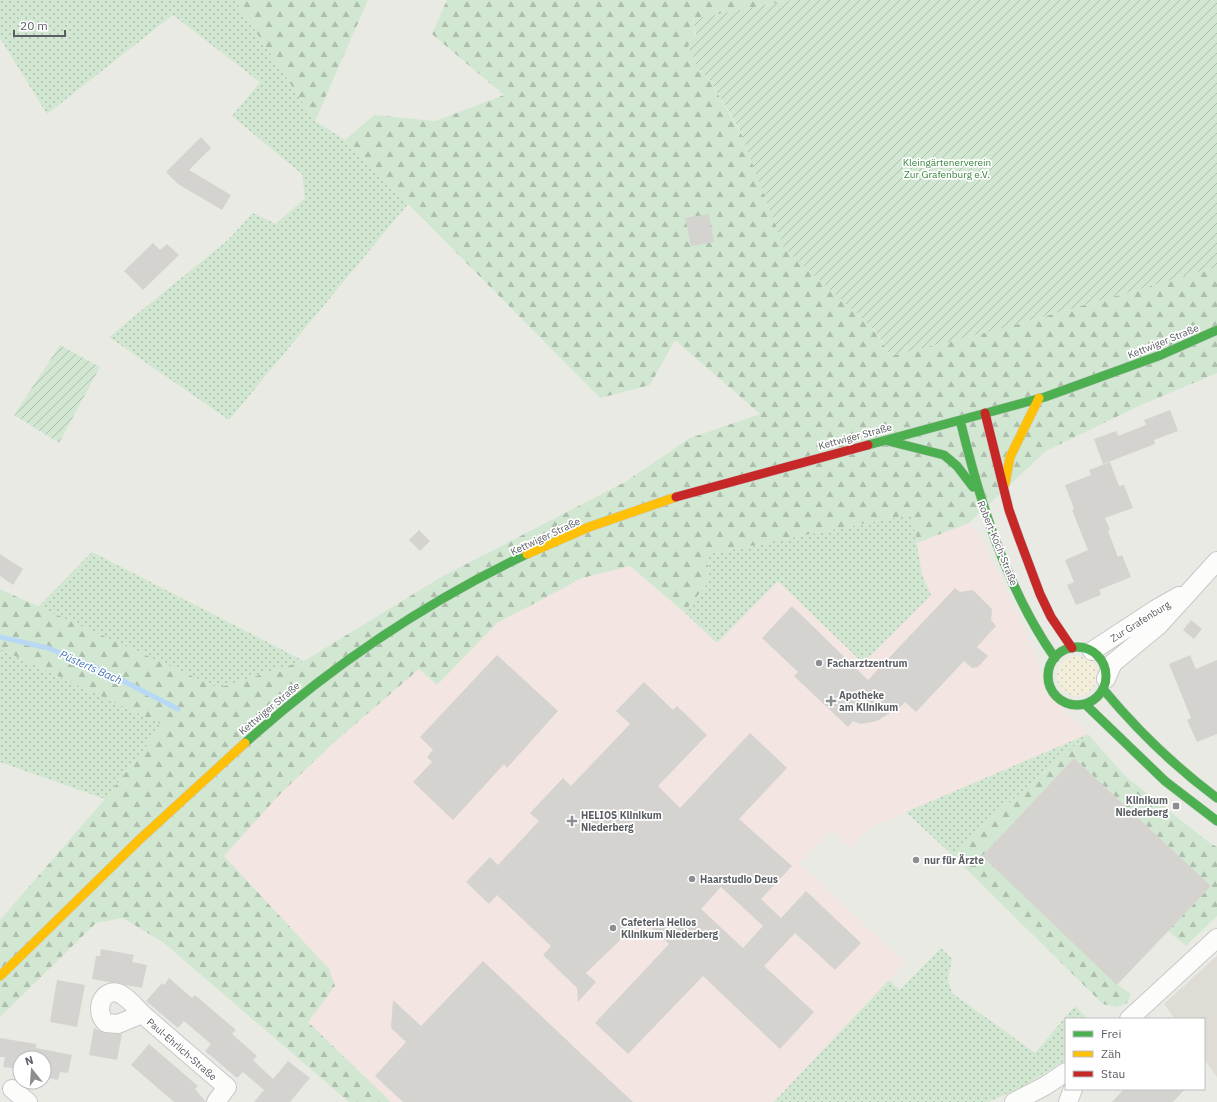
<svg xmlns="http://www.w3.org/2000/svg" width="1217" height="1102" font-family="'IBM Plex Sans',sans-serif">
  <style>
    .education { fill: #dedcd4 }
    .medical { fill: #f3e5e1 }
    .grass { fill: url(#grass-dots) }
    .forest { fill: url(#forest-firs) }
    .sand { fill: url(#sand-dots) }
    .garden { fill: url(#garden-furrows) }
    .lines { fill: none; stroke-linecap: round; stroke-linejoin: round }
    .stream { stroke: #b8d8f6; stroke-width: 5 }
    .building { fill: #d4d3d0; fill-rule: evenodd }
    .street-casing { stroke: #c7c7c7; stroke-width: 20 }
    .fast-casing { stroke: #c8c8c8; stroke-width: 10 }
    .slow-casing { stroke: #c8c8c8; stroke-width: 10 }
    .jam-casing { stroke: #c8c8c8; stroke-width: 10 }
    .street { stroke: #fcfcfb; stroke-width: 18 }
    .fast { stroke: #4caf50; stroke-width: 9 }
    .slow { stroke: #ffc107; stroke-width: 9 }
    .jam { stroke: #c62828; stroke-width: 9 }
    .poi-dot { fill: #8c8e90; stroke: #fff; stroke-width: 1.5 }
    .labels { text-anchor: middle; stroke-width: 3.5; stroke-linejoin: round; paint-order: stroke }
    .park-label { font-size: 10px; fill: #37853e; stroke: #fff }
    .street-label { font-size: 10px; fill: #5a5d62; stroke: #fff }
    .poi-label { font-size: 10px; font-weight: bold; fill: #5a5d62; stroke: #fff; text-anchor: start }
    .water-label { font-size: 11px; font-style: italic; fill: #4276b7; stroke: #fff }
  </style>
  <defs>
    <pattern id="grass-dots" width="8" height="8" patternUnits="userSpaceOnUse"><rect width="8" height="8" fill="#d2e7d1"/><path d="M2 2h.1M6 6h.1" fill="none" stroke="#adbead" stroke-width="1.8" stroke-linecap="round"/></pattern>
    <pattern id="forest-firs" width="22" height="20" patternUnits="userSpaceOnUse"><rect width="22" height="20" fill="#d2e7d1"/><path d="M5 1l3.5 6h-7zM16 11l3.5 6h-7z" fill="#adbead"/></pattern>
    <pattern id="sand-dots" width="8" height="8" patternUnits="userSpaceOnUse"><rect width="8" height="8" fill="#f2eeda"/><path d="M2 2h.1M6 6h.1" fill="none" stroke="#d2cebe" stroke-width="1.8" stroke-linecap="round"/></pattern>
    <pattern id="garden-furrows" width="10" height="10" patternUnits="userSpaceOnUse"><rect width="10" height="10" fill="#d2e7d1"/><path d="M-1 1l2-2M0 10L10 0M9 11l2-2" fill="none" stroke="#adbead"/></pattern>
  </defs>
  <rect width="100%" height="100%" fill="#eaeae5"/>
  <!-- education -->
  <path class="education" d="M1217,956V1077L1204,1059V1019H1175L1164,1004Z"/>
  <!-- medical -->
  <path class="medical" d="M969,523L983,541L1033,648L1047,693L1088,734L868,829L850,848L831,830L799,863L905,963L774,1102H391L308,1022L335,986L224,856L280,794L331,745L419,669L437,685L497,623L582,578L630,566L717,642L778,581L863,663L930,595L922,575L917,543Z"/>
  <!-- grass -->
  <path class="grass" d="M0,0H235L315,121L345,140L408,204L229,420L109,337L228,240L253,213L276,224L305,198L302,174L232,116L260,82L173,15L47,114L0,38Z
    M912,514L922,575L931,595L863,663L778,581L717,643L684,612L708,583L709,569L704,555Z
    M92,552L304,661L218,688L38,607Z
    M0,649L163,725L105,799L0,762Z
    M1088,734L951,854L906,812Z
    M941,948L952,959L948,979L952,993L1035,1053L1075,1006L1088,1019H1066V1060L1020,1088L988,1102H774L889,980L900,990Z"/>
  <!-- forest -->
  <path class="forest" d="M235,0H368L315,121Z
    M447,0H791L693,19L699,69L709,79L742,135L891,356L1011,326L1217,267V373L1141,405L1046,451L969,523L917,543L912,514L704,555L709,569L708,583L684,612L630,566L582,578L497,623L437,685L419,669L331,745L280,794L224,856L329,969L335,986L308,1022L391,1102H349L164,943L123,918L96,923L0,1017V920L105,799L163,725L0,649V589L218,688L304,661L443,576L625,482L690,438L760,414L675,340L650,385L600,398L345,140L374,115L435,121L504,95L432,34Z
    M1088,734L1125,776L1211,844L1217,847V916L1186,946L1168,931L1211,886L1074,758L982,856L1117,984L1131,994L1127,1003L1117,1007L1103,1004L951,854Z"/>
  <!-- sand -->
  <path class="sand" d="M1057 676a20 20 0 1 1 40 0a20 20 0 1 1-40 0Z"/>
  <!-- garden -->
  <path class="garden" d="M791,0H1217V267L1011,326L891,356L874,329L784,248L739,128L709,79L699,69L688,46L696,35L693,19Z
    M60,345L100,367L59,443L14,415Z"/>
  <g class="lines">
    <!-- stream -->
    <path class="stream" d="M0,637L48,648L100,669L178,709"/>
  </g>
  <!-- building -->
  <path class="building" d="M201,137L211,148L189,170L231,195L222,210L178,184L166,172Z
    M709,214L714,242L691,246L685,218Z
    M153,243L160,250L167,244L179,255L143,290L124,271Z
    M1170,410L1178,431L1154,440L1155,444L1103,464L1094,439L1116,431L1118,436L1146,425L1144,420Z
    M1110,462L1119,486L1124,485L1133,508L1105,518L1110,530L1108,531L1118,557L1122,555L1131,577L1099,590L1101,595L1076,605L1067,585L1074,582L1065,560L1088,550L1072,510L1074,509L1065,485L1091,475L1089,470Z
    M419,530L430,541L420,551L409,540Z
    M0,554L23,569L13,585L0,576Z
    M955,588L960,592L973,590L992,609L991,620L996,626L977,647L988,656L978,667L972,668L964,661L916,712L905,702L894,714L892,712L877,721L861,724L853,721L848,727L794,676L798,672L762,638L792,606L868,680Z
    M1191,620L1202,629L1194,639L1183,630Z
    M497,655L558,711L507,768L504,764L453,820L413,782L432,762L427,757L433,750L420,737Z
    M1190,655L1196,669L1217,660V734L1197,742L1187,720L1191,718L1169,664Z
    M644,682L673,710L677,706L707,735L658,786L680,808L750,733L787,768L739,819L792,866L761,899L781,918L806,891L861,943L835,970L795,933L764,966L814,1012L780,1049L703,976L628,1054L595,1023L669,944L642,919L586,973L596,982L578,1002L577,988L543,955L551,946L497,895L489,904L466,882L490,857L498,865L539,821L530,813L563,778L571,786L630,724L616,711ZM721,887L763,926L743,948L701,909Z
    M1074,758L1211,886L1117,985L982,856Z
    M101,949L134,955L132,962L147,965L142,988L92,979L96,956H100Z
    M483,961L591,1063L633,1102H403L375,1076L406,1042L391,1028L393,1000L421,1026Z
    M169,978L192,998L195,995L236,1030L232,1034L257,1056L253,1060L273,1079L288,1061L310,1078L290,1102H254L264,1090L243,1072L237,1078L205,1051L211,1044L184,1021L178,1028L146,1001L162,983L164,985Z
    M57,980L85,985L77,1027L50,1022Z
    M94,1028L105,1033L122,1034L117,1060L89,1055Z
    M0,1038L36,1044V1048L72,1055L68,1073L60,1072L58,1080L44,1077V1058H20V1069L3,1067L5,1057H0Z
    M149,1044L198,1086L195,1089L206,1102H174L131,1065Z
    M1124,1089H1185L1173,1102H1112Z"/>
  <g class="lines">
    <!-- street casing -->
    <g class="street-casing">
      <path id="street" d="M1092,651L1156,609L1179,596
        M1106,679L1113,663L1159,625L1217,561
        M142,1014L118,1024L106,1023C92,1009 105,984 122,995C132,1001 138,1011 147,1018C173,1041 200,1064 227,1087L216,1102
        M1129,1019L1217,938
        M12,1089L28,1102
        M1014,1102L1045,1086L1066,1072
        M1068,1102L1073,1089"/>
    </g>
    <!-- fast casing -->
    <g class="fast-casing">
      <path id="fast" d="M960,420C980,502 1006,588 1055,658
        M888,441L944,455L957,466L973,487
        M868,445L1045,397L1161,355L1217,330
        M1048 676a29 29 0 1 1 58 0a29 29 0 1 1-58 0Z
        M1103,689C1137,730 1174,766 1217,798
        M1085,704L1165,781L1217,821
        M245,743C330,667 424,603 527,554"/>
    </g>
    <!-- slow casing -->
    <g class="slow-casing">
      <path id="slow" d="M1005,484L1010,457L1039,398
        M527,554L589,527L676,497
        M0,976L139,840L245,743"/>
    </g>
    <!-- jam casing -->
    <g class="jam-casing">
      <path id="jam" d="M985,413L1009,510L1019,538L1040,594L1051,617L1072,648
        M676,497L868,445"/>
    </g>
    <!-- street -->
    <use href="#street" class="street"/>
    <!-- fast -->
    <use href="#fast" class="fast"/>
    <!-- slow -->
    <use href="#slow" class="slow"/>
    <!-- jam -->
    <use href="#jam" class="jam"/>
  </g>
  <!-- markers -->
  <g class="poi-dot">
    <circle cx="819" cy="663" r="4"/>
    <path d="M829 695h4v4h4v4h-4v4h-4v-4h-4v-4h4z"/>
    <rect x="1172" y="802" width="8" height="8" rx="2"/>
    <path d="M570 815h4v4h4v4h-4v4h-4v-4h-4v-4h4z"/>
    <circle cx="916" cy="860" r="4"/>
    <circle cx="692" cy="879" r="4"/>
    <circle cx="613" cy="928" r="4"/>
  </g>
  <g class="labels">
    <!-- park labels -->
    <g class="park-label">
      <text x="947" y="166">Kleingärtenerverein<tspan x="947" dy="12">Zur Grafenburg e.V.</tspan></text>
    </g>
    <!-- street labels -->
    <g class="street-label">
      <text transform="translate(1163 341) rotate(-22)" y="4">Kettwiger Straße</text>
      <text transform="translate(855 436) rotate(-15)" y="4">Kettwiger Straße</text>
      <text transform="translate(545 536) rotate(-25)" y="4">Kettwiger Straße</text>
      <text transform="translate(998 543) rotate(68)" y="4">Robert-Koch-Straße</text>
      <text transform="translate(1140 621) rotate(-32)" y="4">Zur Grafenburg</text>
      <text transform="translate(269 708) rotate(-40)" y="4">Kettwiger Straße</text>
      <text transform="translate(182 1049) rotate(41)" y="4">Paul-Ehrlich-Straße</text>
    </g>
    <!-- poi labels -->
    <g class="poi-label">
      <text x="827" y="667">Facharztzentrum</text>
      <text x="839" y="699">Apotheke<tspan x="839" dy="12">am Klinikum</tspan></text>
      <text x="1168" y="804" text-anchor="end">Klinikum<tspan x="1168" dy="12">Niederberg</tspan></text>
      <text x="581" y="819">HELIOS Klinikum<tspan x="581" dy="12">Niederberg</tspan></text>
      <text x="924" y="864">nur für Ärzte</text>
      <text x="700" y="883">Haarstudio Deus</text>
      <text x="621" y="926">Cafeteria Helios<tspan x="621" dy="12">Klinikum Niederberg</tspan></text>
    </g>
    <!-- water labels -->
    <g class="water-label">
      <text transform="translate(91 667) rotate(24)" y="4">Püsterts Bach</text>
    </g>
  </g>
  <!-- legend -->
  <rect x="1065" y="1018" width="140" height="72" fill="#ffffff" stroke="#bdbec0"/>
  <rect x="1073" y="1031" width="20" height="6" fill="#4caf50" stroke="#bdbec0"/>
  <text x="1101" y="1038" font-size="12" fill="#5a5d62">Frei</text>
  <rect x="1073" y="1051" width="20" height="6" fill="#ffc107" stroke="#bdbec0"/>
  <text x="1101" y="1058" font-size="12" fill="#5a5d62">Zäh</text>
  <rect x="1073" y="1071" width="20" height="6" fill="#c62828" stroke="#bdbec0"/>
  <text x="1101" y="1078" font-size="12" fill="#5a5d62">Stau</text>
  <!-- north arrow -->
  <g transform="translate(32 1070) rotate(343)"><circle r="19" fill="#ffffff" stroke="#bdbec0"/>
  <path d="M0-3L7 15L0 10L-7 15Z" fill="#8c8e90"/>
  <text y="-6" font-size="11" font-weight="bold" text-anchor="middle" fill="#5a5d62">N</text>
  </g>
  <!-- scale -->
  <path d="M14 30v6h51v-6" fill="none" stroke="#5a5d62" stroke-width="2"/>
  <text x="20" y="30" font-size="12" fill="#5a5d62" stroke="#ffffff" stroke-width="3" paint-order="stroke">20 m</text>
</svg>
